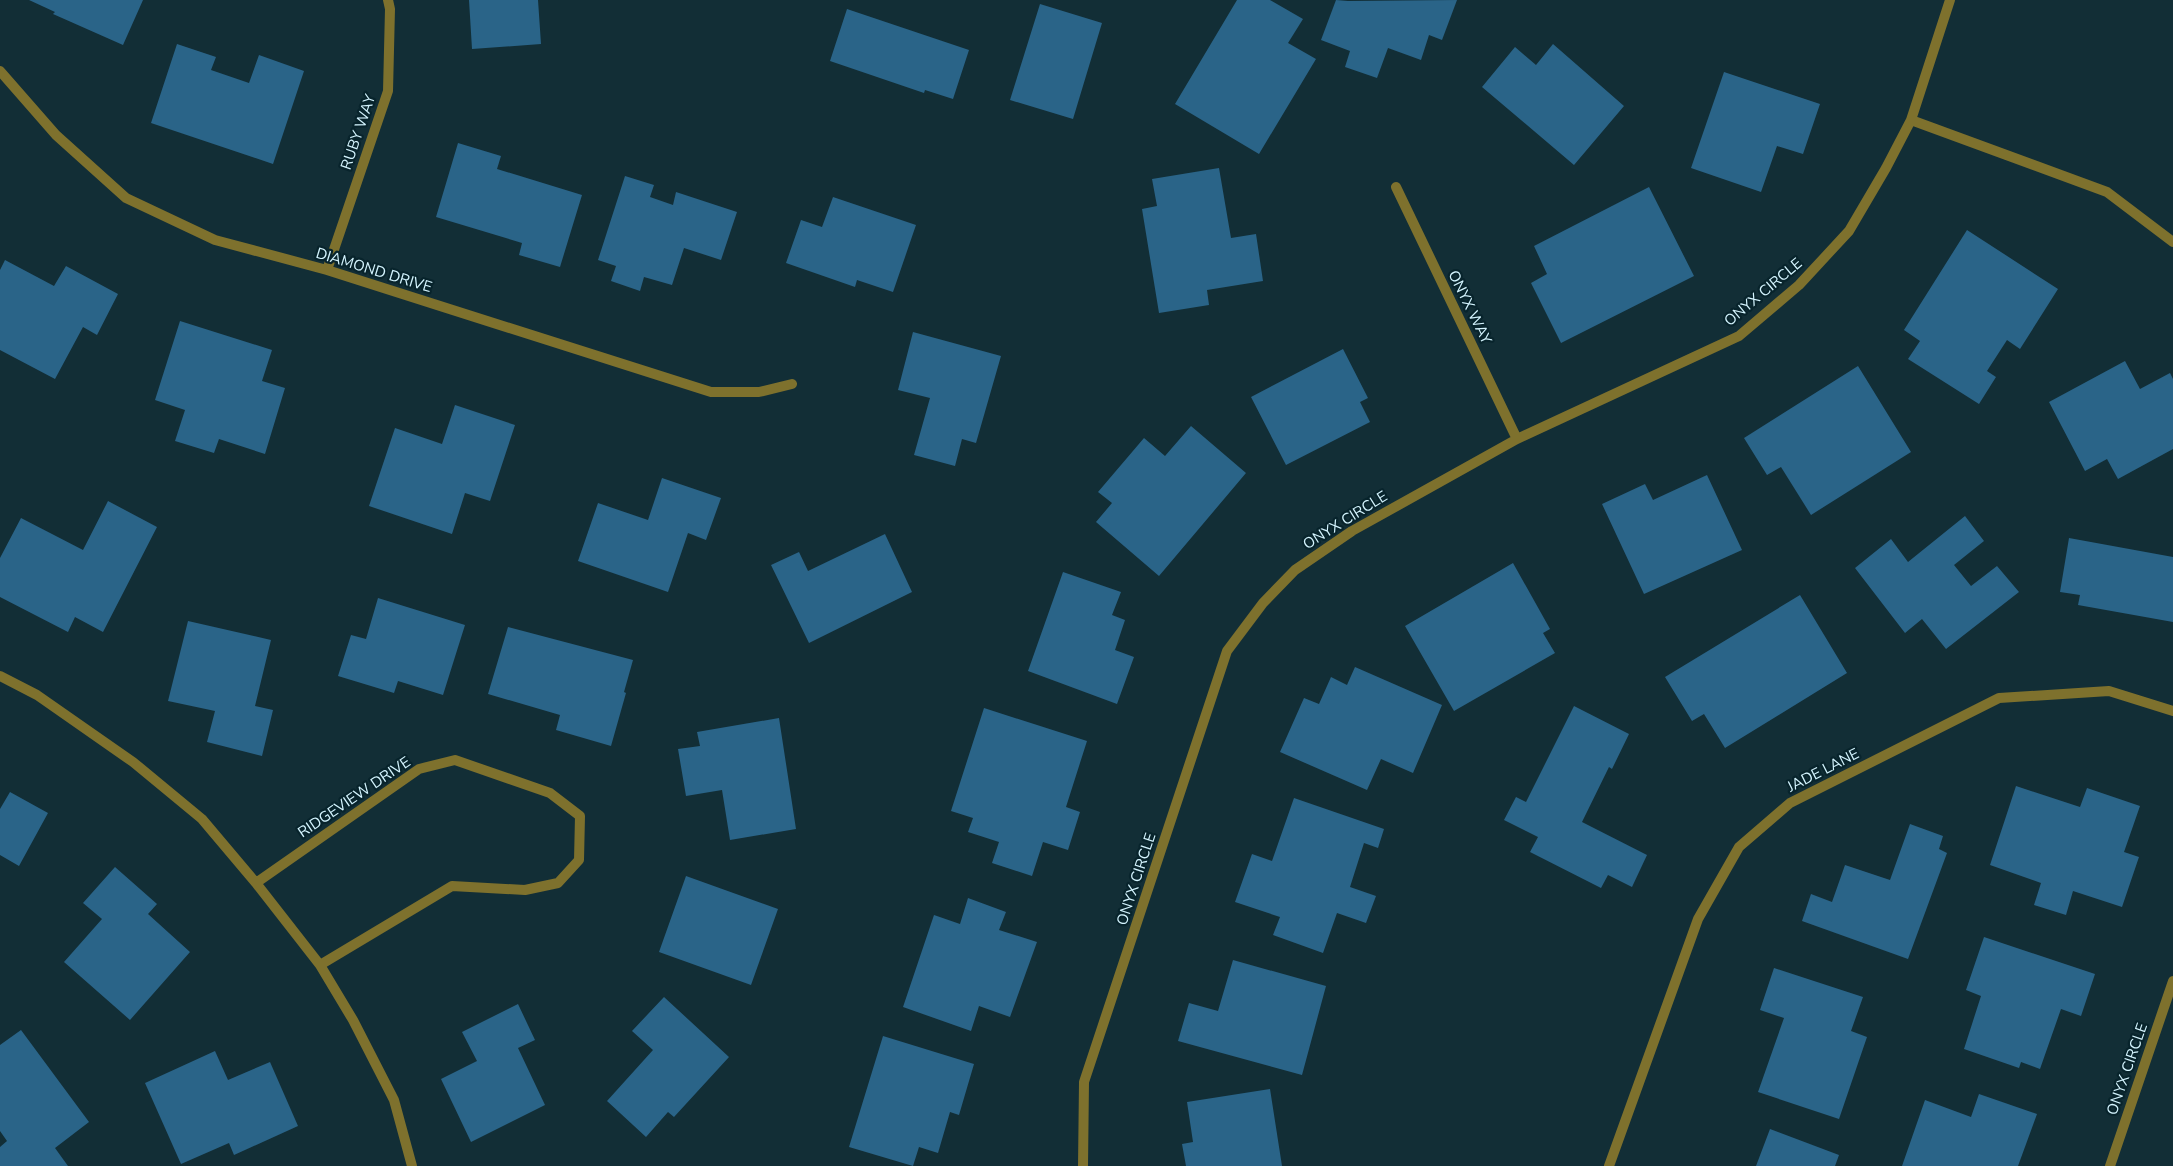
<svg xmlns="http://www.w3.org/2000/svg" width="2173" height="1166" font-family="'Nunito Sans',sans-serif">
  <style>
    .building { fill: #2a6488 }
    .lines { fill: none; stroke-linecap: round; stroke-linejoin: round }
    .street { stroke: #7e712d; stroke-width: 10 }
    .labels { text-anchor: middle; stroke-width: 4.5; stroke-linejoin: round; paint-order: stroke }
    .street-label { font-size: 15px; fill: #d5f5ff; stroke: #08242c }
  </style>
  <rect width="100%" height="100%" fill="#122e36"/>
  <!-- building -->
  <path class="building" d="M29,0H143L123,45L53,14L55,12Z
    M469,0H538L541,44L472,49Z
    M1237,0H1270L1303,19L1288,43L1316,59L1259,154L1175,104Z
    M1336,0L1348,1L1457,0L1442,40L1429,35L1421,60L1388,48L1377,78L1345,67L1350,51L1321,40Z
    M1040,4L1102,23L1073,119L1010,100Z
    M847,9L969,50L953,99L925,90L924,93L830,61Z
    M177,44L216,57L211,70L249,83L259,55L304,71L273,164L151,123Z
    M1553,44L1624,106L1574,165L1482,87L1515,47L1536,65Z
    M1724,72L1820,104L1803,154L1777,146L1761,192L1691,168Z
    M458,143L501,156L497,169L582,195L560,267L519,255L522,243L436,217Z
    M1219,168L1231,238L1256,234L1263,281L1207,290L1209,305L1159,313L1142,209L1157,206L1152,179Z
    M625,176L654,185L650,197L673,205L676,192L737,212L721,260L684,248L672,285L644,277L640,291L611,281L616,266L598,260Z
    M1649,187L1694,276L1561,343L1531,283L1547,274L1534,246Z
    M833,197L916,225L893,292L857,280L855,287L786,263L801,220L822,227Z
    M1967,230L2058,289L2020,349L2007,340L1987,371L1996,377L1979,404L1908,359L1920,341L1904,330Z
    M5,260L54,286L66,266L118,294L97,335L83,327L55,379L0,350V270Z
    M180,321L272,350L262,381L285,388L265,454L219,439L214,453L175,441L185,410L155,400Z
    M913,332L1001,356L976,443L962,439L955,466L914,455L930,398L898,390Z
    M1343,349L1368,398L1360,402L1370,422L1286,465L1251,397Z
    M2125,361L2140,389L2170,373L2173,379V449L2118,479L2107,459L2085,471L2049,402Z
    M1858,366L1911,452L1811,515L1781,467L1767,475L1744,438Z
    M455,405L515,425L490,501L465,493L452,534L369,506L395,428L442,444Z
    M1191,426L1246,473L1159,576L1096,522L1112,503L1098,492L1144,438L1165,456Z
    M1707,475L1742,550L1644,594L1602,504L1645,484L1653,500Z
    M662,478L721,498L706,540L688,533L668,592L578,561L598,503L648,520Z
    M108,501L157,527L103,632L75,617L68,632L0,597V558L21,518L83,550Z
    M1965,516L1984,541L1954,565L1971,586L1997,566L2019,592L1946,649L1922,619L1905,633L1855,568L1891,539L1908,562Z
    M885,534L912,592L809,643L771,565L799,552L808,571Z
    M2069,538L2173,557V622L2078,605L2080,595L2060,592Z
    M1513,563L1550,629L1543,633L1555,653L1454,711L1405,626Z
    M1063,572L1121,592L1112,615L1125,620L1115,650L1134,657L1117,704L1028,671Z
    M1800,595L1847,673L1725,748L1704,714L1692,721L1665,677Z
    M378,598L465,625L443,695L398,681L394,693L338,676L351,635L366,639Z
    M188,621L271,640L255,706L273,710L262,756L207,742L215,711L168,701Z
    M508,627L633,660L624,692L626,693L611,746L556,730L560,715L488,694Z
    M1355,667L1442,705L1413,773L1381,759L1367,790L1280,752L1304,698L1319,704L1331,677L1347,685Z
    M1574,706L1629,734L1612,769L1609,767L1582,822L1647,855L1632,887L1608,875L1601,888L1530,852L1538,837L1504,820L1516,797L1526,802Z
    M984,708L1087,741L1066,807L1080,812L1068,850L1043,842L1032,876L992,863L999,842L968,832L973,818L951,811Z
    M779,718L796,829L730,840L722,790L686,796L678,749L700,746L697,732Z
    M2016,786L2080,807L2087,788L2140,806L2124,852L2139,857L2122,907L2073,891L2066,915L2034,905L2041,883L1990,865Z
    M10,792L48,813L19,866L0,855V809Z
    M1294,798L1384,829L1378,848L1364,843L1350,887L1376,896L1366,923L1337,913L1323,953L1273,935L1280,917L1235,902L1252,854L1272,861Z
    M1910,824L1943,836L1939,849L1947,853L1908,959L1802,921L1811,894L1832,902L1845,865L1890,880Z
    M115,867L157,904L148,914L190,952L130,1020L64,962L102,919L83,903Z
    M686,876L778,909L751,985L659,952Z
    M968,898L1006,912L999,930L1037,942L1010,1017L979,1006L971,1031L903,1007L934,915L960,924Z
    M1984,937L2095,974L2081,1016L2061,1009L2040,1069L2021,1062L2019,1068L1964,1049L1981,996L1966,990Z
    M1233,960L1326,986L1302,1075L1178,1041L1189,1003L1218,1011Z
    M1774,968L1863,997L1851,1031L1867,1037L1839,1119L1758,1092L1784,1018L1760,1010Z
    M664,997L729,1057L674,1117L668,1112L646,1137L607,1101L653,1050L632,1031Z
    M518,1004L535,1040L518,1048L545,1105L471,1142L441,1079L477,1061L462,1032Z
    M21,1030L89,1122L55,1148L68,1166H0V1147L7,1141L0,1131V1045Z
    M883,1036L974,1064L959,1115L950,1112L938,1153L919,1147L913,1166L849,1147Z
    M215,1051L228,1080L270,1062L298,1126L234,1155L229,1143L181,1164L145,1083Z
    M1270,1089L1282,1166H1186L1182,1144L1193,1142L1187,1102Z
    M1979,1094L2037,1114L2018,1166H1902L1925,1100L1971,1117Z
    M1770,1129L1839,1155L1835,1166H1756Z"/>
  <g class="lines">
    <!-- street -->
    <path class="street" d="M0,71L56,135L126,198L215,240L327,270L711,392H759L792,384
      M1911,120L2107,192L2173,242
      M1396,187L1517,439
      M327,270L388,91L390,9L388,0
      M0,676L37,695L133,762L202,819L256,883L320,965L353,1020L394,1100L412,1166
      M256,883L419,769L455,760L550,793L580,816L579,860L558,883L525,890L452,886L320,965
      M1083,1166L1084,1082L1227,651L1263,603L1295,570L1352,531L1517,439L1739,336L1799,285L1849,231L1886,168L1911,120L1950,0
      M1609,1166L1698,919L1739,847L1790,803L1999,698L2109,691L2173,711
      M2110,1166L2173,981"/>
  </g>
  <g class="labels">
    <!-- street labels -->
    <g class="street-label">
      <text transform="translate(358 132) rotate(-71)" y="5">RUBY WAY</text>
      <text transform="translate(374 270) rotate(17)" y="5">DIAMOND DRIVE</text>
      <text transform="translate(1763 292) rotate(-40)" y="5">ONYX CIRCLE</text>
      <text transform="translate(1470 307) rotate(64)" y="5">ONYX WAY</text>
      <text transform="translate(1345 520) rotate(-32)" y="5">ONYX CIRCLE</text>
      <text transform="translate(1823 770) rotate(-27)" y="5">JADE LANE</text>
      <text transform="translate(354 797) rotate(-34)" y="5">RIDGEVIEW DRIVE</text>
      <text transform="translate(1136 879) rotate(-72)" y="5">ONYX CIRCLE</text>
      <text transform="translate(2127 1069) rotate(-71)" y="5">ONYX CIRCLE</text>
    </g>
  </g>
</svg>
